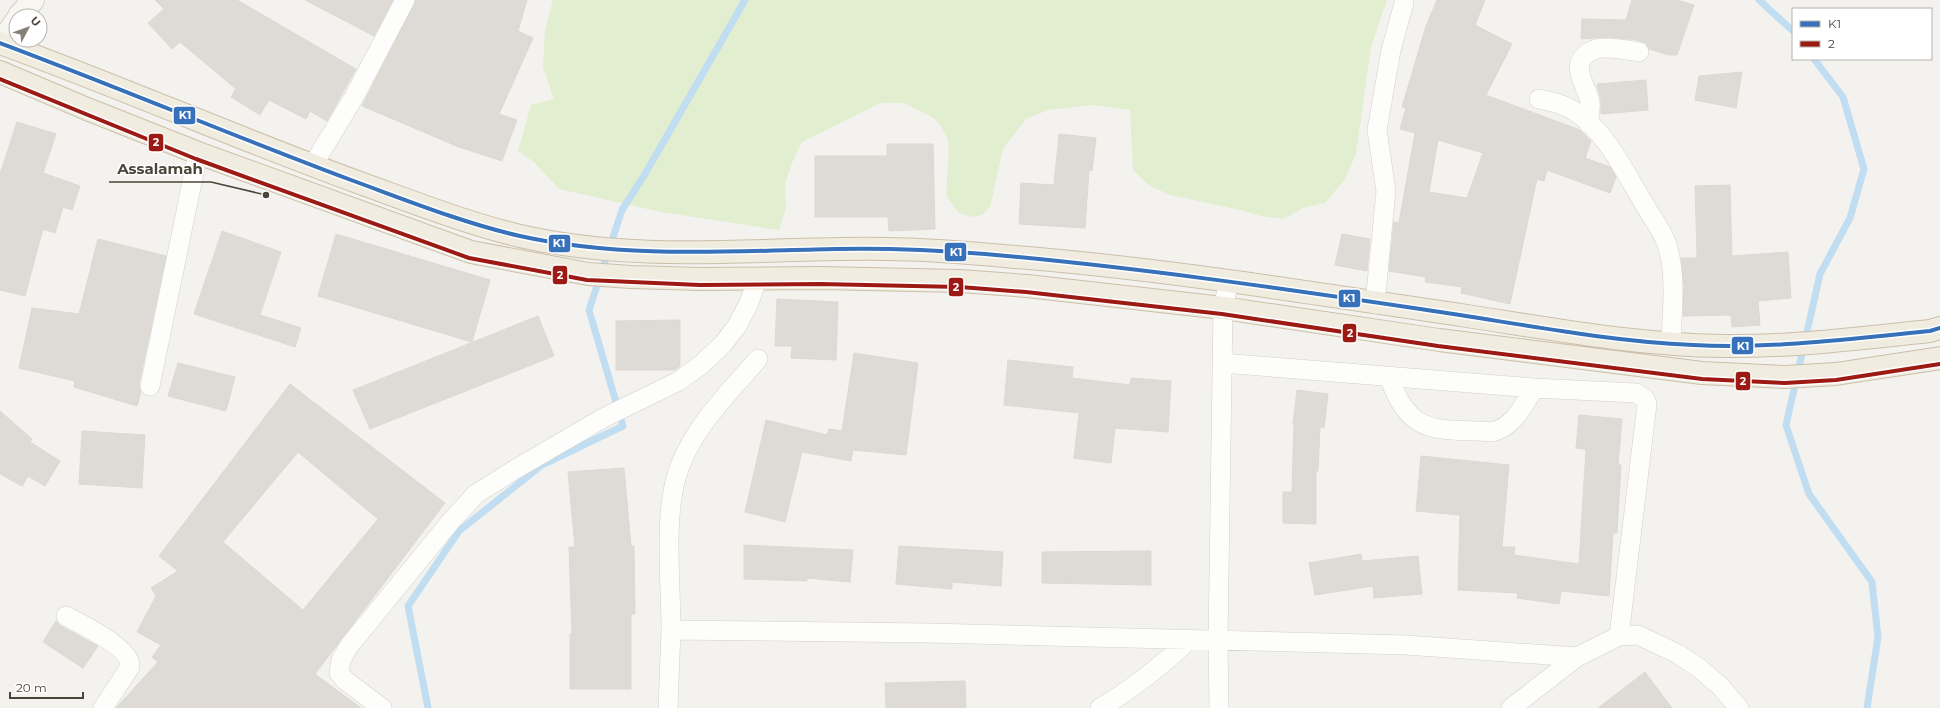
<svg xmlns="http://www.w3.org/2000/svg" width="1940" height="708" font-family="Montserrat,sans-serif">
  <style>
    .green { fill: #e1eecf }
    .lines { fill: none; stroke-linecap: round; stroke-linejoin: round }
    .stream { stroke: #c0ddf1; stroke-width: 7 }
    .building { fill: #dedbd6; stroke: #dcd9d4; fill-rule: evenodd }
    .minor-casing { stroke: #d2d0cb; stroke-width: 20 }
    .secondary-casing { stroke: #d3cfc5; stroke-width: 24 }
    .trunk-casing { stroke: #ccbfa9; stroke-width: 24 }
    .minor { stroke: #fdfdfc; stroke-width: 19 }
    .secondary { stroke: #f7f6f1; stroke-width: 22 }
    .trunk { stroke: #f0ece0; stroke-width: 22 }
    .bus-1-casing { stroke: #fff; stroke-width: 7 }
    .bus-2-casing { stroke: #fff; stroke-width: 7 }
    .bus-1 { stroke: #3671b9; stroke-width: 4 }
    .bus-2 { stroke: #9c1a13; stroke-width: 4 }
    .leader { fill: none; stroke: #4b4439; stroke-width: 1.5 }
    .callout-dot { fill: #4b4439; stroke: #fff; stroke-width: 1.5 }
    .callout-label { font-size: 15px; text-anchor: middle; font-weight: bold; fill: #4b4439; stroke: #fff; stroke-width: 3; stroke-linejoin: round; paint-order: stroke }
    .line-badge { stroke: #fff; stroke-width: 1.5 }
    .badge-label { font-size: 11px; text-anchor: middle; font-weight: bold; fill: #fff }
  </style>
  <rect width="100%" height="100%" fill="#f4f2ee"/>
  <!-- green -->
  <path class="green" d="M553,0H1387L1371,47L1356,154L1345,179L1325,203L1303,208L1284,219L1261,216L1240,210L1170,195L1150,186L1133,170L1130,110L1095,105L1048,110L1026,119L1003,149L990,207L982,215L972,217L959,213L946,195L949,150L947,138L942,128L934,118L904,103H881L802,142L792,163L785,184L786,207L779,230L661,212L559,189L534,162L518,151L531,105L554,99L543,67L545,30Z"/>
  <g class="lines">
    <!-- stream -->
    <path class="stream" d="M1759,0L1793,31
      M1814,59L1843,97L1864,169L1850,218L1820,274L1786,425L1809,494L1872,582L1878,637L1867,708
      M428,708L408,606L459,531L542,465L623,426L589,310L622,210L645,174L745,0"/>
  </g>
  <!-- building -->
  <path class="building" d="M155,0H237L356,69L327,121L310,111L306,119L269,100L260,115L231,97L236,89L180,42L172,49L148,23L164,9Z
    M305,0H393L374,36Z
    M416,0H527L518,31L533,38L499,114L517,120L502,161L459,147L362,106Z
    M1437,0H1485L1475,25L1512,44L1486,95L1580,130L1591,141L1585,158L1610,167L1616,177L1610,193L1547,170L1544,181L1537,179L1510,304L1461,293L1462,287L1425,282L1426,277L1389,271L1394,222L1399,223L1415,133L1400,129L1406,108L1402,107L1426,26ZM1438,140L1483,153L1467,198L1429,192Z
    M1632,0H1677L1694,5L1677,55H1669L1649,49L1646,43L1637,40L1609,37L1581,39L1582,19L1626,20Z
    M1742,72L1736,108L1695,100L1699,76Z
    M1646,80L1648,110L1601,114V100L1597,84Z
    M17,122L56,134L43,173L80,186L72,210L63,207L55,233L43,229L25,296L0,290V174Z
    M1059,134L1096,138L1092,171L1089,170L1085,228L1019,224L1021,183L1054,185Z
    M887,144H933L935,229L889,231L888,217H815V156H887Z
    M1730,185L1732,256L1788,252L1791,298L1758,301L1760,325L1732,327L1731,315L1683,316L1684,285L1681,258H1697L1695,186Z
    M222,231L281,252L260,315L301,328L295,347L194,314Z
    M336,234L490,280L472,342L318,296Z
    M1342,234L1370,239L1367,271L1335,265Z
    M98,239L166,256L139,384L141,392L137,406L74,387L75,381L19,368L32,308L79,314Z
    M777,299L838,302L836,360L791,358L792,346H775Z
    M538,316L554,356L370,429L353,390Z
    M680,320V366L675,370H616V321Z
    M854,353L918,363L906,455L853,450L851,461L802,452L785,522L745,512L766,420L827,435L829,429L842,431Z
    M1008,360L1073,367L1072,378L1130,385L1131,378L1171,381L1168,432L1115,428L1111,463L1074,458L1079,413L1004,405Z
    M178,363L235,377L226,411L168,396Z
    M290,384L445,503L315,674L361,708H116L158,662L152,657L161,645L137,632L156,596L151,588L178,571L159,556ZM298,452L378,519L303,610L223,542Z
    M1297,390L1328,394L1324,428L1320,427L1318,471H1316V524L1283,523V492H1292L1294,424H1293Z
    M0,411L32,439L30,442L60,461L45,486L28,476L22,486L0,474Z
    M1579,415L1622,419L1618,465H1621L1617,533H1613L1609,596L1561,591L1559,604L1517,598L1518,593L1458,590L1460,515L1416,511L1421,456L1509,465L1502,547H1515L1514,555L1579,564L1586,449L1576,448Z
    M82,431L145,435L142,488L79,484Z
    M624,468L631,546H634L635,614H631V689H570V634H572L569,547H575L568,472Z
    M744,545L853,550L850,582L807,578V581L744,579Z
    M899,546L1003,552L1001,586L952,582V589L896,584Z
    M1151,551V585L1042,583V552Z
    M1361,554L1362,561L1418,556L1422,594L1374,598L1373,586L1315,595L1309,563Z
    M56,621L61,626L98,646L83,668L43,642Z
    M1645,672L1672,708H1598Z
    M965,681L966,708H886L885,683Z"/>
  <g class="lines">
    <!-- minor casing -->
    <g class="minor-casing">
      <path id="minor" d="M1539,99C1553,102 1564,104 1576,112C1606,132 1625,172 1643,202C1652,218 1665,233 1669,252C1676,281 1672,313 1671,343
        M1588,123C1590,115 1591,109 1590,101C1587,88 1571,67 1585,55C1591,50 1597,48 1605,48C1616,48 1628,50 1639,52
        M313,165L354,97L405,0
        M1375,304L1386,191L1377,130L1391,50L1404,3
        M758,359C727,395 689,431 676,478C664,521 671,585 671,630L930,633L1406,645L1577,657L1619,636L1647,404L1645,399L1636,393L1534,388L1222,363
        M1389,377C1410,438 1437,428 1492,432C1514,427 1523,406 1534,388
        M150,386L198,153
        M66,616C81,624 132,648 130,667L103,708
        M1619,636L1638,635L1678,654L1699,668L1720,686L1739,708
        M382,708L346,681L339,673L341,660L349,646L451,521L476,494L514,470L605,417L679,381L702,364L723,344L737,326L749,303L757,280
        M668,708L671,630
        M1100,708C1133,689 1161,666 1189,640
        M1219,708L1218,641L1223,308L1229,280
        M1511,708L1577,657"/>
    </g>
    <!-- secondary casing -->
    <g class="secondary-casing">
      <path id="secondary" d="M19,16L33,0
        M1,43L16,21"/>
    </g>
    <!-- trunk casing -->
    <g class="trunk-casing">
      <path id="trunk" d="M0,43C121,87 239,139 360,183C413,202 466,223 520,236C641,264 764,247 886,249C929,249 972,253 1015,257C1166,269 1317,294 1467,316C1552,329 1637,345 1723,346C1793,347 1861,338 1930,331L1940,328
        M0,72L87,109L198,153L471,252L588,274L631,277L700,279L820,278L960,281L1027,286L1223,308L1439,340L1702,373L1785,377L1836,374L1940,358"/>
    </g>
    <!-- minor -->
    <use href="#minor" class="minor"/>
    <!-- secondary -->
    <use href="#secondary" class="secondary"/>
    <!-- trunk -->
    <use href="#trunk" class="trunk"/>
    <!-- bus-1 casing -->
    <g class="bus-1-casing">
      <path id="bus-1" d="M0,43C118,87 233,136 351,180C406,200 463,223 520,236C624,259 731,251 836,249C886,248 935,250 985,254C1133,267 1280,288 1427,310C1516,323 1604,341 1693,345C1772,349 1851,339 1930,331L1940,328"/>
    </g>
    <!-- bus-2 casing -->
    <g class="bus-2-casing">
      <path id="bus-2" d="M0,79L196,159L469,258L587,280L700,285L820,284L960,287L1026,292L1222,314L1438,346L1702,379L1785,383L1836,380L1940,364"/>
    </g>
    <!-- bus-1 -->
    <use href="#bus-1" class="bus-1"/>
    <!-- bus-2 -->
    <use href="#bus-2" class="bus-2"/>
  </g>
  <!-- callouts -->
  <path class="leader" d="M266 195L211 182H109"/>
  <circle class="callout-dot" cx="266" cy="195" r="4"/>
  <g class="callout-label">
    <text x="160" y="174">Assalamah</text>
  </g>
  <g class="line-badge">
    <rect x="173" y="106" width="23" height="19" rx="4" fill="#3671b9"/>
    <rect x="148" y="133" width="16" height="19" rx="4" fill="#9c1a13"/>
    <rect x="548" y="234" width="23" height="19" rx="4" fill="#3671b9"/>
    <rect x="944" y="242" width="23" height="20" rx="4" fill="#3671b9"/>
    <rect x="552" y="265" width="16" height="20" rx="4" fill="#9c1a13"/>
    <rect x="948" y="277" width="16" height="20" rx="4" fill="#9c1a13"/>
    <rect x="1338" y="289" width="23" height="19" rx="4" fill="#3671b9"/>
    <rect x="1342" y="323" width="15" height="20" rx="4" fill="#9c1a13"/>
    <rect x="1731" y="336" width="23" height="19" rx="4" fill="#3671b9"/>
    <rect x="1735" y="371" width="16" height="20" rx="4" fill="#9c1a13"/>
  </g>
  <g class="badge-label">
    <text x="185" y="119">K1</text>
    <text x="156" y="146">2</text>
    <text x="559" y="247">K1</text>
    <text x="956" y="256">K1</text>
    <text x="560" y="279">2</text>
    <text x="956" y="291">2</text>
    <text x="1349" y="302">K1</text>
    <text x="1350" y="337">2</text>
    <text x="1743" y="350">K1</text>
    <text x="1743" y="385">2</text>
  </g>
  <!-- legend -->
  <rect x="1792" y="8" width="140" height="52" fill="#ffffff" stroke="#b7b4b0"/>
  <rect x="1800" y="21" width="20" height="6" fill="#3671b9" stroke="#b7b4b0"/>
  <text x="1828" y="28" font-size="12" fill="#4b4439">K1</text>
  <rect x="1800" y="41" width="20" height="6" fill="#9c1a13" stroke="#b7b4b0"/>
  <text x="1828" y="48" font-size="12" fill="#4b4439">2</text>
  <!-- north arrow -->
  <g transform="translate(28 28) rotate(49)"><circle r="19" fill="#ffffff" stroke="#b7b4b0"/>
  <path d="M0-3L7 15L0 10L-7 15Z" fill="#868178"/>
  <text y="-6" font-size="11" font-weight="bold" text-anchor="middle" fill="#4b4439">U</text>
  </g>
  <!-- scale -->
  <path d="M10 692v6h73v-6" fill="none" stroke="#4b4439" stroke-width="2"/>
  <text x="16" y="692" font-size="12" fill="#4b4439" stroke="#ffffff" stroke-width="3" paint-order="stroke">20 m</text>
</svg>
